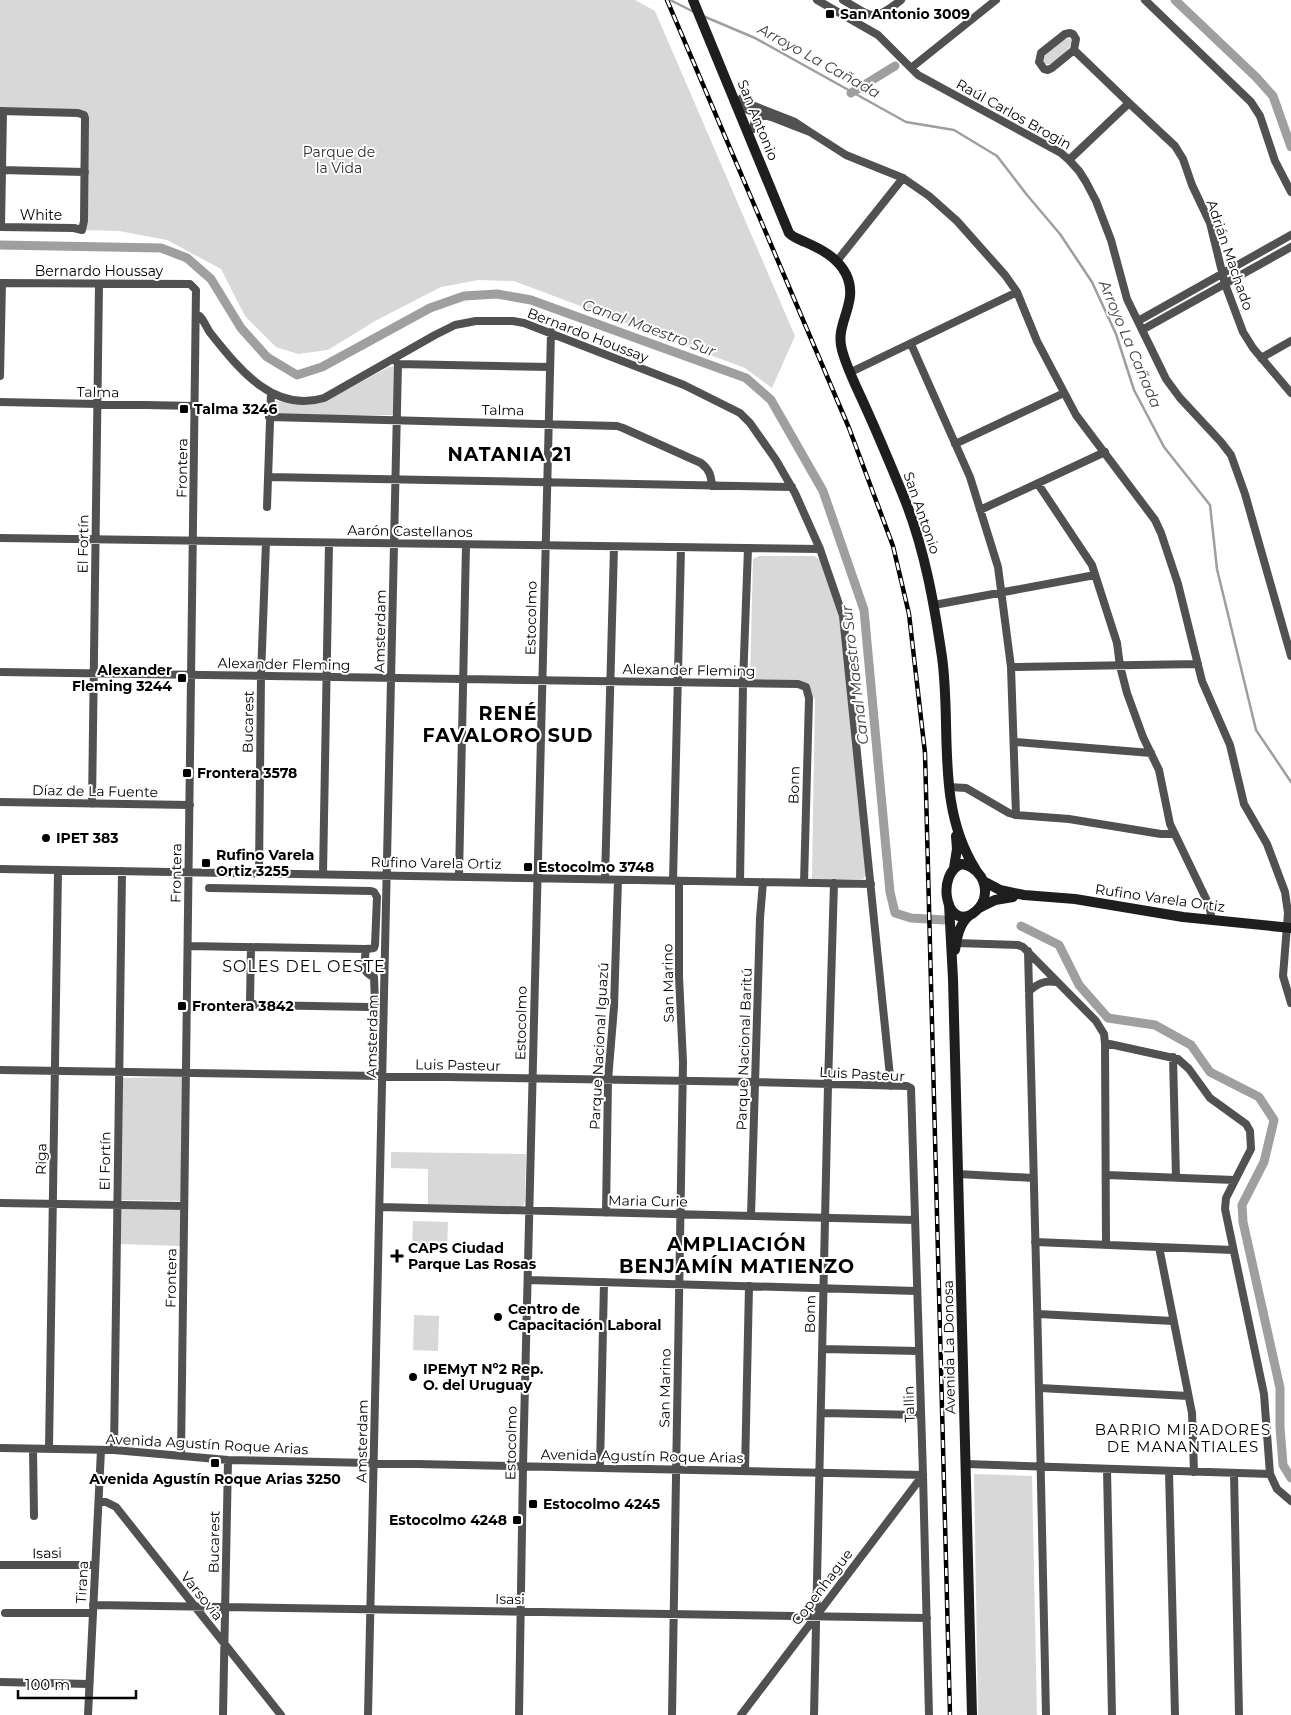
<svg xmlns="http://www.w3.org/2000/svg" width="1291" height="1715" font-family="Montserrat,sans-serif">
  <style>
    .green { fill: #d8d8d8 }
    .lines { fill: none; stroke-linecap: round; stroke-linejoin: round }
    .stream { stroke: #9f9f9f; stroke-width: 2.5 }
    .canal { stroke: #9f9f9f; stroke-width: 9 }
    .street { stroke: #515151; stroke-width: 8 }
    .secondary { stroke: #1e1e1e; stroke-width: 10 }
    .rail-casing { stroke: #000; stroke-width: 4.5 }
    .rail { stroke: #fff; stroke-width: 2.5; stroke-dasharray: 8; stroke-linecap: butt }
    .poi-dot { fill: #000; stroke: #fff; stroke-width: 2 }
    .labels { text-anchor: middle; stroke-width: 4; stroke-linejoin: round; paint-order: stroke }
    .poi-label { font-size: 14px; font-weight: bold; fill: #000; stroke: #fff; text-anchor: start }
    .street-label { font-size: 14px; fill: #000; stroke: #fff }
    .park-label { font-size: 14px; fill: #2f2f2f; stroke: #fff }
    .water-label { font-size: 15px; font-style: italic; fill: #404040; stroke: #fff }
    .neighbourhood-label { font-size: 15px; letter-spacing: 1px; fill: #000; stroke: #fff }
    .quarter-label { font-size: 16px; letter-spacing: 1px; fill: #000; stroke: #fff }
    .district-label { font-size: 19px; font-weight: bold; letter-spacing: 1px; fill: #000; stroke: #fff }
  </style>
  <rect width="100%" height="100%" fill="#fff"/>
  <!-- green -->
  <path class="green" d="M0,0H635L655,11L795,336L772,388L745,368L514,281L478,280L441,287L375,321L328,350L298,354L276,347L245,316L221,269L167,240L119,231L82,230L84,115L0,111Z
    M1065,38L1071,39C1073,49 1059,58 1052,64H1043V55Z
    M394,366V415H274V401L312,404L327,400L389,367Z
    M759,556H814L821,560L840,616L866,875L863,879H812L815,700L809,689L750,680L753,559Z
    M182,1077L181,1201L122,1200L123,1078Z
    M391,1152L526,1154L525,1201L523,1206L519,1208L428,1206V1169L391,1168Z
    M120,1208L182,1210L181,1246L119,1244Z
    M413,1221L448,1222L447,1248L412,1247Z
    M414,1315L439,1316L438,1351L413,1350Z
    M974,1474L1032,1476L1037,1715H978Z"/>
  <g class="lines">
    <!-- stream -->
    <path class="stream" d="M670,0L694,12
      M703,16L755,38L906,122L954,130L997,156L1027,195L1060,234L1092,282L1116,334L1134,390L1164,447L1210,505L1217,569L1256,730L1291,782"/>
    <!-- canal -->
    <path class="canal" d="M1175,0L1256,77L1273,96L1291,147
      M851,93L895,66
      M0,245L161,248L187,258L211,279L241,328L267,357L297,375L322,367L430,308L464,296L497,294L531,300L746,378L771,400L823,491L864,610L890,892L895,913L911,918L944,920
      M1021,926L1059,945L1079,985L1108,1018L1155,1025L1191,1045L1210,1072L1259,1097L1274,1120L1264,1162L1242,1205L1243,1222L1280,1388V1427L1283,1465L1291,1478"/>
    <!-- street -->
    <path class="street" d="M817,0L878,35L918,75L1061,153L1069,160L1079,171L1086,182L1096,201L1111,240L1127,299L1166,379L1180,398L1221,442L1231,455L1245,494L1291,656
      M843,0C873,17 872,23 901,0
      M1145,0L1251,102L1260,116L1275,161L1291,192
      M1070,33L1073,34L1076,39L1074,50L1052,68L1048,70L1044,69L1039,62L1041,53L1065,34Z
      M911,68L996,0
      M736,103L748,110L774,118L810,132L795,122L752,105L741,99
      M1129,103L1175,146L1183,159L1192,185L1210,223L1225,284L1243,332L1253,348L1291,393
      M0,111L78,113L84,115L85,118L84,221L82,230L74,228L0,227
      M753,129L755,119L763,115
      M810,132L846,155L903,178L929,196L957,221L1005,275L1017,292L1037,341L1076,415L1155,520L1161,533L1178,584L1202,681L1230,745L1244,804L1267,844L1285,892L1288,913L1283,976L1291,1003
      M1069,160L1129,103L1074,50
      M0,170L85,172
      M1,227L3,111
      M837,261L903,178
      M0,283L190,284L196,290L181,1456
      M196,314C204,317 206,329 212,335C240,370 274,413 324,398L435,335L455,325L476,321H513L524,323L684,385L740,413L750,423L776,460L795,493L820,549L843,616L891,1086
      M1138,321L1291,235
      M1142,330L1291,247
      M911,344L970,477L998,567L1011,667L1016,815
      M1261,358L1291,341
      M398,364L550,367
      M851,372L1017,292
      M0,376L2,283
      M0,402L195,406
      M269,417L617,426L623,428L701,463C710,470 711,476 712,486
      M955,444L1064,393
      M268,477L792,487
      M1038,484L1092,565L1117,643L1120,666L1127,693L1143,737L1159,770L1170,824L1209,905L1212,920
      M267,507L271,393
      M980,510L1105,452
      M0,538L820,549
      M934,605L1095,575
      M1011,667L1198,664
      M0,672L798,684L806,687L809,698L804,883
      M1015,742L1151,753
      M949,787L966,788L1009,813L1016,815L1069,819L1161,834H1174
      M0,802L190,805
      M92,804L99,284
      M0,869L871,884
      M259,872L261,676L266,542
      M323,874L329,543
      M459,877L466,545
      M605,879L614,547
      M673,881L681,548
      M740,882L743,683L748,548
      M209,888L371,891L374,892L377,897L375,945L374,948L366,949C365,962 360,972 374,977L375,1003L373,1006L370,1007L255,1005L250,1001L251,947
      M956,943L1018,945L1023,947L1096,1021L1104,1034L1105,1043L1178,1059L1189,1069L1210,1098L1246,1124L1250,1131L1251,1149L1226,1198L1225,1209L1264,1394L1270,1474L1277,1489L1291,1501
      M188,946L366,949
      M1028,951C1035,1206 1041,1460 1046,1715
      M1029,991C1038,984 1044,980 1056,982
      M1105,1043L1106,1244
      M1173,1057L1176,1177
      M0,1070L756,1082L907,1086L911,1088L923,1475L929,1715
      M958,1174L1033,1178
      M1107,1175L1234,1180
      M0,1203L184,1206
      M380,1207L915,1220
      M606,1213L608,1080L614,1007L618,880
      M751,1216L760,918L763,882
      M1035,1242L1233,1250
      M1159,1247L1192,1413L1194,1472
      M528,1280L917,1291
      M1038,1314L1173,1321
      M822,1349L919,1351
      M1040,1388L1188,1396
      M821,1413L921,1415
      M0,1448L114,1450L228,1460L923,1475
      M33,1449L34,1516
      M49,1449L58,870
      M114,1450L122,871
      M966,1464L1270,1474
      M600,1467L604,1282
      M1107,1469L1112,1715
      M745,1471L749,1286
      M1169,1471L1175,1715
      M1234,1473L1239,1715
      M99,1502H106L116,1507L281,1715
      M0,1565H95
      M93,1605L927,1618
      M5,1613H93
      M0,1682L89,1684
      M88,1715L101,1450
      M223,1715L228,1460
      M368,1715L398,364L394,358
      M519,1715L523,1466L551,332
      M672,1715L683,1062L679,976V881
      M741,1715L923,1475
      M814,1715L828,1085L834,883"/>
    <!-- secondary -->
    <path class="secondary" d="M693,0L789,233C794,238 799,239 805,242C821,249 837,257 846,274C860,303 834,323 842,350C847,369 857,388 865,406C879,437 892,468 905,500C925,551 934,603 942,657C952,729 935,806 976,870
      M962,864C979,867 988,883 984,899C982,905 978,910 972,914C945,930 936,872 962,864Z
      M954,868L957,849L956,836
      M983,881L1000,890L1024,895L1075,899L1183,917L1291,928
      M949,904L953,979L972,1715
      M979,908L995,900L1013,897
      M955,950C957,937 959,924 970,915"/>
    <!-- rail casing -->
    <g class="rail-casing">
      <path id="rail" d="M667,0L849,428L893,546L909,614L925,753L950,1715"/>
    </g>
    <!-- rail -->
    <use href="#rail" class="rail"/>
  </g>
  <!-- markers -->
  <g class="poi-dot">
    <rect x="825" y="9" width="10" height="10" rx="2.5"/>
    <rect x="179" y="404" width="10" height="10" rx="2.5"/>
    <rect x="177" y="673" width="10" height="10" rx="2.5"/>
    <rect x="182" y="768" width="10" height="10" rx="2.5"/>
    <circle cx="46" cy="838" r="5"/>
    <rect x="201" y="858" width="10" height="10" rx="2.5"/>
    <rect x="523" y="862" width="10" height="10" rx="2.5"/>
    <rect x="177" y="1001" width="10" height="10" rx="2.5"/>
    <path d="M394.5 1248.5h5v5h5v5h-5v5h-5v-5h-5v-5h5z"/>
    <circle cx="498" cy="1317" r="5"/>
    <circle cx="413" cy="1377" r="5"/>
    <rect x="210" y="1458" width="10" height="10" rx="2.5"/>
    <rect x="528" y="1499" width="10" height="10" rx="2.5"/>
    <rect x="512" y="1515" width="10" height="10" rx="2.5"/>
  </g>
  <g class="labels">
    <!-- poi labels -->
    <g class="poi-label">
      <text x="840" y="19">San Antonio 3009</text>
      <text x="194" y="414">Talma 3246</text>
      <text x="172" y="675" text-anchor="end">Alexander<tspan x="172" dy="16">Fleming 3244</tspan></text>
      <text x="197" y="778">Frontera 3578</text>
      <text x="56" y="843">IPET 383</text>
      <text x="216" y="860">Rufino Varela<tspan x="216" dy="16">Ortiz 3255</tspan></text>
      <text x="538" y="872">Estocolmo 3748</text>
      <text x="192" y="1011">Frontera 3842</text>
      <text x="408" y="1253">CAPS Ciudad<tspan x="408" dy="16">Parque Las Rosas</tspan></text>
      <text x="508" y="1314">Centro de<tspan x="508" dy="16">Capacitación Laboral</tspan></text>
      <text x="423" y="1374">IPEMyT Nº2 Rep.<tspan x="423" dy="16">O. del Uruguay</tspan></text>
      <text x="215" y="1484" text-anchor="middle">Avenida Agustín Roque Arias 3250</text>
      <text x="543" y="1509">Estocolmo 4245</text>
      <text x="507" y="1525" text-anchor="end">Estocolmo 4248</text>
    </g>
    <!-- street labels -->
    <g class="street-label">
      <text transform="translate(1014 114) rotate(29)" y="5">Raúl Carlos Brogin</text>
      <text transform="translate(758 120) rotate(68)" y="5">San Antonio</text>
      <text x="41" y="220">White</text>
      <text transform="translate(1230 255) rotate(71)" y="5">Adrián Machado</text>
      <text x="99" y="276">Bernardo Houssay</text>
      <text transform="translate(588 335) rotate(21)" y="5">Bernardo Houssay</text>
      <text transform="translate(98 392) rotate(1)" y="5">Talma</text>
      <text transform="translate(503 410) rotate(1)" y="5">Talma</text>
      <text transform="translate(182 468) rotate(-89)" y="5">Frontera</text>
      <text transform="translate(922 513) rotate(71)" y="5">San Antonio</text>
      <text transform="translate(410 531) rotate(1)" y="5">Aarón Castellanos</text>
      <text transform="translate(83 544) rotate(-89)" y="5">El Fortín</text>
      <text transform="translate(531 618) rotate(-89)" y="5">Estocolmo</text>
      <text transform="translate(380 631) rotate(-89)" y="5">Amsterdam</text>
      <text transform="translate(284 664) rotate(1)" y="5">Alexander Fleming</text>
      <text transform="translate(689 670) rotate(1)" y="5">Alexander Fleming</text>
      <text transform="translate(248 722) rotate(-89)" y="5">Bucarest</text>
      <text transform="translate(794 785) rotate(-88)" y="5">Bonn</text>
      <text transform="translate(95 791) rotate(1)" y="5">Díaz de La Fuente</text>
      <text transform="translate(436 863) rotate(1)" y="5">Rufino Varela Ortiz</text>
      <text transform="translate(176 873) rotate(-89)" y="5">Frontera</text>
      <text transform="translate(1160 898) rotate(8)" y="5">Rufino Varela Ortiz</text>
      <text transform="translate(668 983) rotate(-91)" y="5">San Marino</text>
      <text transform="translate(521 1023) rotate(-89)" y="5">Estocolmo</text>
      <text transform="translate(372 1036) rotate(-89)" y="5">Amsterdam</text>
      <text transform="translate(599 1046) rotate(-87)" y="5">Parque Nacional Iguazú</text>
      <text transform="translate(744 1049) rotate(-88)" y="5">Parque Nacional Baritú</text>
      <text transform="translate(458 1065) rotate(1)" y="5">Luis Pasteur</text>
      <text transform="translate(862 1074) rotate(3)" y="5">Luis Pasteur</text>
      <text transform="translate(41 1159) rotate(-89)" y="5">Riga</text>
      <text transform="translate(105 1161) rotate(-89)" y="5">El Fortín</text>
      <text transform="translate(648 1201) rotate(1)" y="5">Maria Curie</text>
      <text transform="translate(171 1278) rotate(-89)" y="5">Frontera</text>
      <text transform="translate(810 1314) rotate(-89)" y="5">Bonn</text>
      <text transform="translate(949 1347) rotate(-91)" y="5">Avenida La Donosa</text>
      <text transform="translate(665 1388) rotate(-89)" y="5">San Marino</text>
      <text transform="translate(909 1404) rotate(-92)" y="5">Tallin</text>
      <text transform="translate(362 1441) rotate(-89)" y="5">Amsterdam</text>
      <text transform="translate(511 1443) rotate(-89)" y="5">Estocolmo</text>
      <text transform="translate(207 1444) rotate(3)" y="5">Avenida Agustín Roque Arias</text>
      <text transform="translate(642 1456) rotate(1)" y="5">Avenida Agustín Roque Arias</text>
      <text transform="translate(214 1542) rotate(-89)" y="5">Bucarest</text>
      <text transform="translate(47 1553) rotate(-1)" y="5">Isasi</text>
      <text transform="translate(82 1582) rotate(-87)" y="5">Tirana</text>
      <text transform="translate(822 1587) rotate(-53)" y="5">Copenhague</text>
      <text transform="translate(202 1596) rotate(51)" y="5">Varsovia</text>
      <text transform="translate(510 1599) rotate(1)" y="5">Isasi</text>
    </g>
    <!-- park labels -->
    <g class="park-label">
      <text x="339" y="157">Parque de<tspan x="339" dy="16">la Vida</tspan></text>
    </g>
    <!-- water labels -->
    <g class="water-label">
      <text transform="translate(819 61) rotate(29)" y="5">Arroyo La Cañada</text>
      <text transform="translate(649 328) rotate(20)" y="5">Canal Maestro Sur</text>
      <text transform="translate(1130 344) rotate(67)" y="5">Arroyo La Cañada</text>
      <text transform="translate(855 675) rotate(-97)" y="5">Canal Maestro Sur</text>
    </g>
    <!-- neighbourhood labels -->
    <g class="neighbourhood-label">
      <text x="1183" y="1435">BARRIO MIRADORES<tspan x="1183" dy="17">DE MANANTIALES</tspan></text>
    </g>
    <!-- quarter labels -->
    <g class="quarter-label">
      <text x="304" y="972">SOLES DEL OESTE</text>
    </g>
    <!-- district labels -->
    <g class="district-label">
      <text x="510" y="461">NATANIA 21</text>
      <text x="508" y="720">RENÉ<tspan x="508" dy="22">FAVALORO SUD</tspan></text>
      <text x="737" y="1251">AMPLIACIÓN<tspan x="737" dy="22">BENJAMÍN MATIENZO</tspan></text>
    </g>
  </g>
  <!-- scale -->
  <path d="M18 1690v8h118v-8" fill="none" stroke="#000000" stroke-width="2.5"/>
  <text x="25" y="1690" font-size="15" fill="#000000" stroke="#ffffff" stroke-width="4" paint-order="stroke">100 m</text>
</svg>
